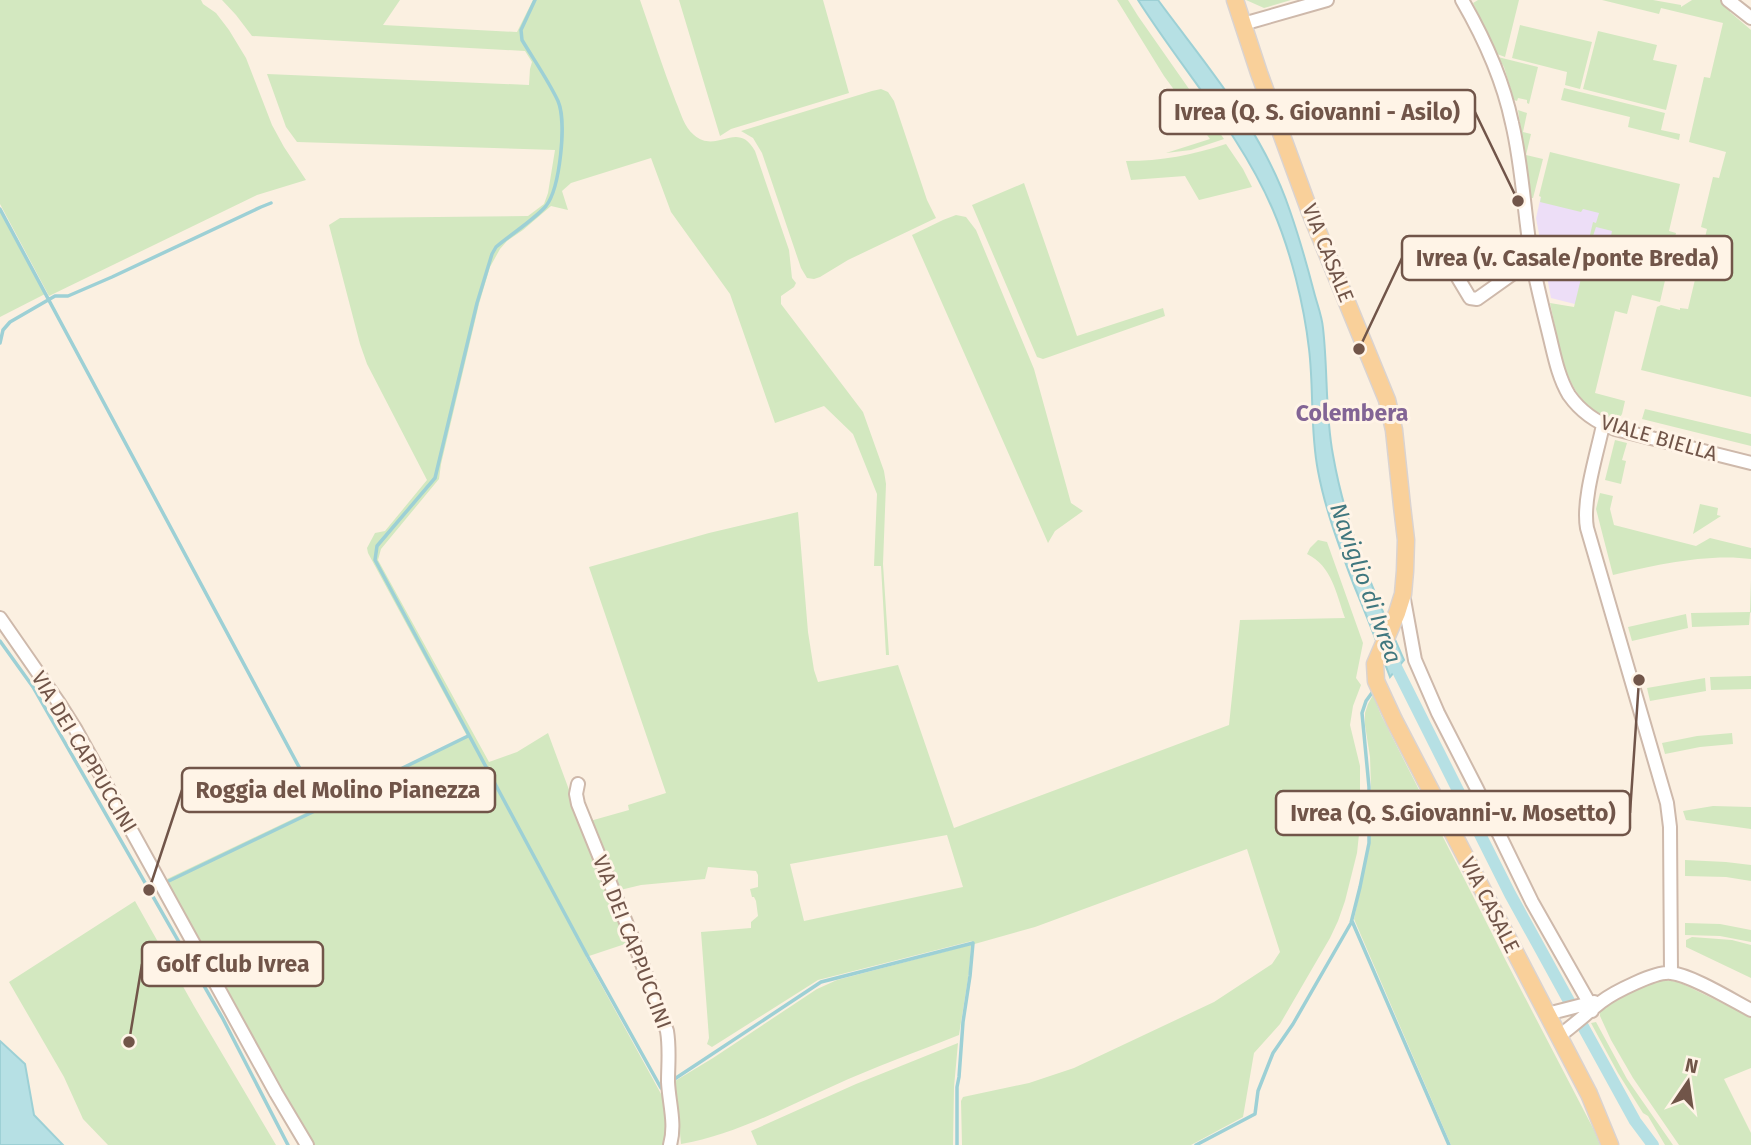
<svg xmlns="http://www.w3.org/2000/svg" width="1751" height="1145" font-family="'Fira Sans',sans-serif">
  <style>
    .education { fill: #eddef7 }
    .green { fill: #d3e8c0; fill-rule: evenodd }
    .water { fill: #b6e0e4; stroke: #9dd0d5; stroke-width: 2 }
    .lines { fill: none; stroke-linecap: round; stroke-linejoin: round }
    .stream { stroke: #9dd0d5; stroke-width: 3.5 }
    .canal { stroke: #b6e0e4; stroke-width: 12 }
    .minor-casing { stroke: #ceb9ab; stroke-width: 16 }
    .major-casing { stroke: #dad3d0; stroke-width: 19 }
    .minor { stroke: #fff; stroke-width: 12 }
    .major { stroke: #f9d09a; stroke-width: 16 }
    .labels { text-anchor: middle; stroke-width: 6; stroke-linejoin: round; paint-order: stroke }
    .street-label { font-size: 21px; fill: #715549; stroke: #fff4e7 }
    .neighbourhood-label { font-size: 23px; font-weight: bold; fill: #826495; stroke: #fff4e7 }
    .water-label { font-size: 23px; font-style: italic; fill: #40777e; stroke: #fff4e7 }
    .leader { fill: none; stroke: #715549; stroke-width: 2.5 }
    .callout-dot { fill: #715549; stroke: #fff4e7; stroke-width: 2.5 }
    .callout { fill: #fff4e7; stroke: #715549; stroke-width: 2.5 }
    .callout-label { font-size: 23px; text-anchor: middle; font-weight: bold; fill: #715549 }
  </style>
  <rect width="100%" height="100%" fill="#fbf0e1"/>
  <!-- education -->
  <path class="education" d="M1541,196L1633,219L1610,313L1551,298L1536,218Z"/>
  <!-- green -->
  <path class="green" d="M0,0H201L203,4L216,13L229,30L246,58L272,125L284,147L306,180L257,195L49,296L0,204Z
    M222,0H400L383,25L517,32L533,0H640C652,34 663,69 676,102C681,113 684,127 694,135C717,155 737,119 755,151L789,250L792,278L796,283L794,287L781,296V304L863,412L884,471L886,484L883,564L889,655H886L881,566H874L877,494L853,434L824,406L775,423L730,294L671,212L651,158L571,183L562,191L568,210L551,206L523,230L507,241L500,249L490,267L479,304L441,464L439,479L381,549L378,560L489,762L517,752L548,733L575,806L631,942L586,957L666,1103L667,1145H314L300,1125L165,880L467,736L368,553L367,548L375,533L385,531L427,480L367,364L360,344L329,225L340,218L528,216L544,204L548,193L555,150L297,142L286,127L267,74L529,85L530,69L532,62L525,51L252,36L236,15Z
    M679,0H823L849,93L731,129L720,136Z
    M1117,0H1128L1138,16L1224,139L1191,150L1166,153L1210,139L1164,76Z
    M1246,0H1291L1264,8Z
    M1478,0H1519L1505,57L1497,54L1473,3Z
    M1602,0H1653L1681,5V7L1692,0H1722L1731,6L1730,12L1751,30V397L1641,370L1657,307L1661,305L1680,310V308L1688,309L1707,229L1701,227L1713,177L1719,178L1726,152L1689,142L1704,77L1710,78L1723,23L1661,8L1659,14Z
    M1520,25L1592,42L1580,89L1565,85L1567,72L1512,58Z
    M1598,31L1657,45L1653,60L1677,65L1666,110L1583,89Z
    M1498,57L1538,67L1529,104L1527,103V100L1518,98L1517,101L1514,100L1504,67Z
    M1564,88L1665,113L1661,130L1680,134L1679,140L1628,127L1630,117L1561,100Z
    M881,89L888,92L894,101L927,200L936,218L848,260L820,277L814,279L807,278L801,268L762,153L753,138L741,131L872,91Z
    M1518,110L1527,113L1523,132L1531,134L1526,155L1543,159L1533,198H1531Z
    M1226,144L1243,169L1252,187L1199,200L1185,176L1131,180L1126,161C1162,161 1192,155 1226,144Z
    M1550,152L1680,184L1669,231L1676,233L1660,302L1632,295L1627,314L1615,311L1595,393L1625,401L1622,414L1617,422C1609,421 1604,418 1597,413C1562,389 1559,342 1550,303L1574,307L1586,258H1589L1587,267L1601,271L1603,265L1609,266L1616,238L1611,236L1612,231L1596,227L1593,236L1590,235L1593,222L1596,223L1599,213L1583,209L1581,212L1540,202L1541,197L1539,196Z
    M1024,183L1077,336L1163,308L1165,316L1049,357L1043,359L1037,357L972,205Z
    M0,211L45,294L0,317Z
    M956,215L966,217L976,230L1034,369L1071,503L1083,511L1055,531L1048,543L912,235L943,220Z
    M1645,409L1751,434V446L1642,419Z
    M1615,440L1627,443L1622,460L1626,461L1621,484L1605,480Z
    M1600,493L1613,496L1610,509L1614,525L1696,546L1710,538L1751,548V559C1710,553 1653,565 1613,575L1596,509Z
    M1700,504L1718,508L1717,515L1721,516L1693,534Z
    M798,512L808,632L814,670L818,682L898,665L954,828L1229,725L1240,620L1345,618C1336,593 1332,566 1307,554L1310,548L1318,540L1327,542L1363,643L1356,678L1361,685L1353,706L1350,725L1360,766V825L1357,853L1345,901L1338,921L1330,938L1280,1024L1254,1053L1243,1117L1191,1145H962L961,1101L963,1097L1029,1083L1074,1068L1214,1002L1272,964L1280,952L1247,849L1035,927L971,945L969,972L959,1035C917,1052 874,1067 833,1086C784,1108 734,1135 681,1144L675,1081L713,1058L817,989L837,980L970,945L972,941L818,980L712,1047L707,1044L709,1038L701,932L751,928V922L758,916L756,901L754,897H752L750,889L758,887V875L756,871L708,867L705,879L641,885L616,891L590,821L629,810L628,805L666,793L589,567L709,533ZM947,835L963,887L804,921L790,864Z
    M1751,580V612L1750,613L1749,625L1692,627L1691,613L1750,612Z
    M1686,614L1688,628L1632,641L1628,627Z
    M1751,676V689L1711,690L1710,677Z
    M1705,678L1706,691L1650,701L1647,688Z
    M1373,695L1381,715L1506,961L1594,1130L1600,1145H1451L1354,919L1370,844L1371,786L1370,757L1365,725V713L1368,704Z
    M1732,733L1733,744L1700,747L1665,754L1662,743L1697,736Z
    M1713,806L1751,807V829L1686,820L1683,811Z
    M1685,860L1726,862L1751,865V881L1726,877L1685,876Z
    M135,901L194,1006L276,1145H108L83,1119L64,1077L9,982Z
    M1685,923L1720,924L1751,930V942L1720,936L1685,935Z
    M1692,937L1732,940L1751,945V978L1686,947V940Z
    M1665,980L1678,982L1687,986L1751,1017V1068L1724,1079L1751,1133V1145H1679L1633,1078L1611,1040L1600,1016V1012L1603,1008L1649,983Z
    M1596,1022L1627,1079L1673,1145H1665L1648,1116L1643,1113L1618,1073L1591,1023Z
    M958,1043L954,1087L953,1145H757L751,1131L856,1084Z"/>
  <!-- water -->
  <path class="water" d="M1138,0H1158C1208,68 1263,130 1290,211C1299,237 1307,265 1314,292C1317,304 1322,316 1323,328C1328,371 1325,413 1333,455C1346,530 1374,592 1404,660L1390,677C1378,645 1366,614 1353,583C1339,546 1325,509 1318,471C1310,431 1314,390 1309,349C1304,305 1291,252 1273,210C1240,133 1183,71 1138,0Z
    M0,1041L25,1064L34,1115L63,1145H0Z"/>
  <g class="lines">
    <!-- stream -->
    <path class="stream" d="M535,0L521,30L522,40C534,60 548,80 558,101C567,122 560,188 546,206C535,219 510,235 496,247L492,254L477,303L435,478L377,546L375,560L588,957L661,1088L664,1087
      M0,209L321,808L468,736
      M0,343L3,330L10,322L55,296H68L112,277L261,207L271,203
      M0,641L33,687L223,1019L288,1145
      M150,890L321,808
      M1352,921L1449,1145
      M673,1080L821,982L973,943L970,976L963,1022L959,1077L957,1087V1145
      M1196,1145L1255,1114L1258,1091L1273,1053L1293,1024L1351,923L1360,887L1369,843V787L1362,713L1366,701L1374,690"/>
    <!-- canal -->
    <path class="canal" d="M1391,657L1510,894L1635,1121L1653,1145"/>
    <!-- minor casing -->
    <g class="minor-casing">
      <path id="minor" d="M1462,0C1484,38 1503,80 1512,123C1523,169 1524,215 1532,261C1537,285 1543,310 1549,334C1554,354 1558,377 1569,395C1581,412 1595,422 1615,429L1751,463
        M1728,0L1751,18
        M1243,24L1327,0
        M1458,278L1470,298L1477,299L1532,260
        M1603,425C1597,454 1582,500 1587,528L1667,803L1670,827L1671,973
        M1403,594L1415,660L1438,713L1477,789L1532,902L1587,999V1003L1592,1011
        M0,618L59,703L76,730L276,1093L307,1145
        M578,784L576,794L578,804L632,937L667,1031C670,1049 668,1064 668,1082C669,1103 676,1124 670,1145
        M1547,1014L1594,1002
        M1559,1036C1574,1025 1587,1013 1601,1002C1614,992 1656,971 1671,973C1691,975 1732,1000 1751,1010"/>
    </g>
    <!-- major casing -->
    <g class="major-casing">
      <path id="major" d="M1235,0L1259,73L1310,212L1387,400L1394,430L1402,506L1406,540L1405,571L1403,594L1397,613L1375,664L1376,681L1394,720L1589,1094L1610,1145"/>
    </g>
    <!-- minor -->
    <use href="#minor" class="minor"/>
    <!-- major -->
    <use href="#major" class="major"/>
  </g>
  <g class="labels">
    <!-- street labels -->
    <g class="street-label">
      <text transform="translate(1328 253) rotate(68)" y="7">VIA CASALE</text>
      <text transform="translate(1659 438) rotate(16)" y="7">VIALE BIELLA</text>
      <text transform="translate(84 752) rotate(59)" y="7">VIA DEI CAPPUCCINI</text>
      <text transform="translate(1490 905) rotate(63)" y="7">VIA CASALE</text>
      <text transform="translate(632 942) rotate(69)" y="7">VIA DEI CAPPUCCINI</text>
    </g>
    <!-- neighbourhood labels -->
    <g class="neighbourhood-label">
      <text x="1352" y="421">Colembera</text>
    </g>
    <!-- water labels -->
    <g class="water-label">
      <text transform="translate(1366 583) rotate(70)" y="8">Naviglio di Ivrea</text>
    </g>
  </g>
  <!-- callouts -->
  <path class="leader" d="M1518 201L1475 112M1359 349L1402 258M149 890L182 790M1639 680L1630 813M129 1042L142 964"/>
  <g class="callout-dot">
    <circle cx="1518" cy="201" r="7"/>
    <circle cx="1359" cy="349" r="7"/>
    <circle cx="149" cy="890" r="7"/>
    <circle cx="1639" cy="680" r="7"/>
    <circle cx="129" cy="1042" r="7"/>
  </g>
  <g class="callout">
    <rect x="1160" y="90" width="315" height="44" rx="7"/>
    <rect x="1402" y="236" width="330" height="44" rx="7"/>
    <rect x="182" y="768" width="313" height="44" rx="7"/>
    <rect x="1276" y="791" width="354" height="44" rx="7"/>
    <rect x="142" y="942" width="181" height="44" rx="7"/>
  </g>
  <g class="callout-label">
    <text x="1317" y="120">Ivrea (Q. S. Giovanni - Asilo)</text>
    <text x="1567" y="266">Ivrea (v. Casale/ponte Breda)</text>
    <text x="338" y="798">Roggia del Molino Pianezza</text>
    <text x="1453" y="821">Ivrea (Q. S.Giovanni-v. Mosetto)</text>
    <text x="233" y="972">Golf Club Ivrea</text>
  </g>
  <!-- north arrow -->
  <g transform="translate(1688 1082) rotate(13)" stroke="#fff4e7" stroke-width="5" paint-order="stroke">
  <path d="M0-5L12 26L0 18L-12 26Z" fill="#715549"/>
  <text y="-10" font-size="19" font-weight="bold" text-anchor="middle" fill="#715549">N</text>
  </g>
</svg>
